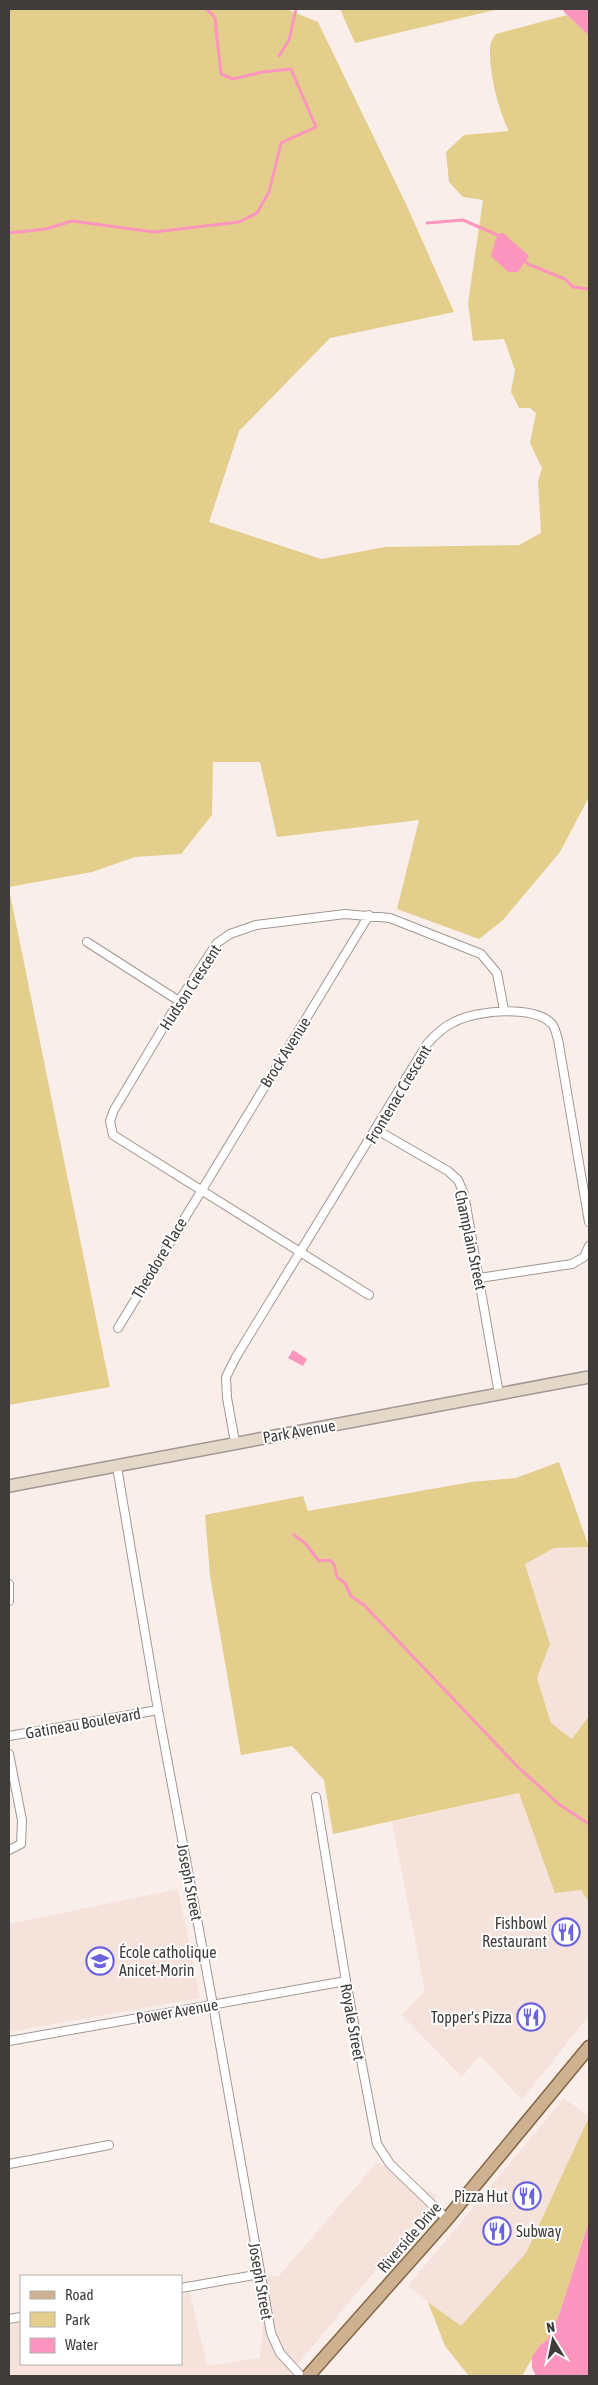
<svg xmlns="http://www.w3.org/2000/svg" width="598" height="2385" font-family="'Asap Condensed',sans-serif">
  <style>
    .built { fill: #f5e2da }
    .green { fill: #e3ce8b }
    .water { fill: #fc96be }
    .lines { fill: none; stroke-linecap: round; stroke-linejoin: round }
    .stream { stroke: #fc96be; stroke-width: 3 }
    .street-casing { stroke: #a19793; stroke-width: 10 }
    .secondary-casing { stroke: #a19793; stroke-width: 14 }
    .primary-casing { stroke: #866643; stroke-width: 15 }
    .street { stroke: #fff; stroke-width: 8 }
    .secondary { stroke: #e6d8c8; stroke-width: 11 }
    .primary { stroke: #cdb191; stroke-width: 12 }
    .labels { text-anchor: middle; stroke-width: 4; stroke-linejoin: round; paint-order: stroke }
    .street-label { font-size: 16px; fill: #403c3a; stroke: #fff }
    .poi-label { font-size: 16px; fill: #403c3a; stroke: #fff; text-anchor: end }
  </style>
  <rect width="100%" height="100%" fill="#faeeea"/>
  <!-- built -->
  <path class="built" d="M589,1547V1716L572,1740L551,1723L537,1678L550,1644L525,1564L554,1548Z
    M519,1793L589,1903V2015L522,2100L480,2055L462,2077L402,2015L425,1991L392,1822Z
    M178,1889L200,1998L9,2032V1924Z
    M564,2098L589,2117L526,2253L461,2327L408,2286Z
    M377,2162L437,2196L288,2376H9V2325L21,2323V2364H181V2294L190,2293L207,2366L260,2358L267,2275L278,2277Z"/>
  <!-- green -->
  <path class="green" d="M9,9H286L318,22L406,204L454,312L330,338L239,431L209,522L321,559L385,547L519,545L541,533L538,481L542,468L530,443L536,413L530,408H519L511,392L515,370L504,339L473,341L468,303L483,200L463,197L449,182L446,152L464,135L509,131C498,110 489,72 490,48C490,43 493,38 496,34L567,15L589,36V797L560,852L503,920L479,939L397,909L419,820L277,837L260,762H213L212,815L181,854L135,857L92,872L9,887Z
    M340,9H499L355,43Z
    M9,889L110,1387L9,1405Z
    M559,1462L589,1547L554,1548L525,1564L550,1644L537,1678L551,1723L572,1739L589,1716V1903L581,1890L555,1893L519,1793L333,1834L324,1780L292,1746L241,1755L210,1576L205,1515L303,1496L308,1511L471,1482L516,1478Z
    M589,2117V2221L559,2315L547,2340L540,2345L522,2376H469L445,2346L428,2302L461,2326L526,2253Z"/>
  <!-- water -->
  <path class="water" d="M563,9H589V36L564,12Z
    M502,232L529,256L518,272H508L491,256L496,238Z
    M293,1350L307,1359L303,1366L288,1358Z
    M589,2221V2376H536L532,2368V2357L540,2345L547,2340L559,2315Z"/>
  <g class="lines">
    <!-- stream -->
    <path class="stream" d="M279,56L289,40L296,9
      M427,223L463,220L502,237
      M9,233L46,229L72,221L154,232L239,222L257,213L269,192L281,143L316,127L291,69L262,72L233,79L221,74L215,18L207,9
      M524,260L528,264L565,279L573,287L589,289
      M294,1535L305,1543L319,1561L330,1560L334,1564L337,1577L345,1583L351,1596L365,1606L518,1767L560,1805L589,1824"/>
    <!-- street casing -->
    <g class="street-casing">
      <path id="street" d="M87,942L179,1001
        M377,1130L448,1171L458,1180L464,1194L499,1394
        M479,1278L572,1264L584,1257L589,1246
        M369,1295L113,1135L110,1121L114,1110L179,1001L217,943L230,934L256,925L345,914L390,918L481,954L497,973L504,1010
        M118,1328L369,915
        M235,1442L227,1398L226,1377L236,1357L427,1044C435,1035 443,1027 454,1022C476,1010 534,1005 552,1024C555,1027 556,1034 558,1039L589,1222
        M117,1467L158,1710L213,2005L271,2333L280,2353L301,2376
        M9,1584V1601
        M9,1736L158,1710
        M9,1754L22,1820L21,1844L9,1850
        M316,1797L346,1981L377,2144L390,2164L447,2219
        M9,2041L346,1981
        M9,2164L109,2145
        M181,2288L260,2274
        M9,2319L21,2317"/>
    </g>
    <!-- secondary casing -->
    <g class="secondary-casing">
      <path id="secondary" d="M9,1486L589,1377"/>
    </g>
    <!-- primary casing -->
    <g class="primary-casing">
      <path id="primary" d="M308,2376L447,2219L589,2047"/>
    </g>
    <!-- street -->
    <use href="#street" class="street"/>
    <!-- secondary -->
    <use href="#secondary" class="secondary"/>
    <!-- primary -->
    <use href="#primary" class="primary"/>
  </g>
  <!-- icons -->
  <defs>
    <g id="restaurant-ring" transform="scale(1.4375)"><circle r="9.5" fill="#fff" stroke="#6b63dc" stroke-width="1.5"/><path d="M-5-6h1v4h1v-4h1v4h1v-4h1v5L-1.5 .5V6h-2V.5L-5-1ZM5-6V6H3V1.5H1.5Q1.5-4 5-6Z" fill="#6b63dc"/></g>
    <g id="school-ring" transform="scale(1.4375)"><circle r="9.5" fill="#fff" stroke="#6b63dc" stroke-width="1.5"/><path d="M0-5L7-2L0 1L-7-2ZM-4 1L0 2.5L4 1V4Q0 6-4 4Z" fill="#6b63dc"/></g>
  </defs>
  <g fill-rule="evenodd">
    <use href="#restaurant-ring" x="566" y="1932"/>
    <use href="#school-ring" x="100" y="1961"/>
    <use href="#restaurant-ring" x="531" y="2017"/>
    <use href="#restaurant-ring" x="527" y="2196"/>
    <use href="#restaurant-ring" x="497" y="2231"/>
  </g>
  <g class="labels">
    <!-- street labels -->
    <g class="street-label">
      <text transform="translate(190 987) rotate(-57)" y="6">Hudson Crescent</text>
      <text transform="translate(285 1052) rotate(-58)" y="6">Brock Avenue</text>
      <text transform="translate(398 1094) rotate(-59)" y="6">Frontenac Crescent</text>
      <text transform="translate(471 1240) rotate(78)" y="6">Champlain Street</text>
      <text transform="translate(159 1258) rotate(-59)" y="6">Theodore Place</text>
      <text transform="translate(299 1431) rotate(-10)" y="6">Park Avenue</text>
      <text transform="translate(83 1723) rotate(-10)" y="6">Gatineau Boulevard</text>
      <text transform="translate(190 1882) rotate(79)" y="6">Joseph Street</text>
      <text transform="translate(177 2011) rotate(-10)" y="6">Power Avenue</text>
      <text transform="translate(353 2022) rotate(80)" y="6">Royale Street</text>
      <text transform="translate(409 2237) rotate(-49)" y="6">Riverside Drive</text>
      <text transform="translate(261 2281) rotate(80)" y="6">Joseph Street</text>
    </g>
    <!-- poi labels -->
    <g class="poi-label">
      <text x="547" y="1929">Fishbowl<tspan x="547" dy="18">Restaurant</tspan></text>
      <text x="119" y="1958" text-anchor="start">École catholique<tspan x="119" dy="18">Anicet-Morin</tspan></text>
      <text x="512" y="2023">Topper's Pizza</text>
      <text x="508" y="2202">Pizza Hut</text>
      <text x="516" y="2237" text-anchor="start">Subway</text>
    </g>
  </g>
  <!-- border -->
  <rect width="598" height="2385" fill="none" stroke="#403c3a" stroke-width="20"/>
  <!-- legend -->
  <rect x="20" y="2275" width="162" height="90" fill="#ffffff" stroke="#b3b1b0"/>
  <rect x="30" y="2291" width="25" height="8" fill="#cdb191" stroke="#b3b1b0"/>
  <text x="65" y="2300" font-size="15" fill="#403c3a">Road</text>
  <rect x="30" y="2312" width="25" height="15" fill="#e3ce8b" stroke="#b3b1b0"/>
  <text x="65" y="2325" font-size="15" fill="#403c3a">Park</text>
  <rect x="30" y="2338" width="25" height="15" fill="#fc96be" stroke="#b3b1b0"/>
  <text x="65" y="2350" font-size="15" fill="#403c3a">Water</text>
  <!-- north arrow -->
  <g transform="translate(553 2340) rotate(350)" stroke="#ffffff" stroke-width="4" paint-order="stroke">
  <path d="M0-4L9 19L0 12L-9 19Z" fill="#403c3a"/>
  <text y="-8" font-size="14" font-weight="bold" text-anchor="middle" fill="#403c3a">N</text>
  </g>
</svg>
